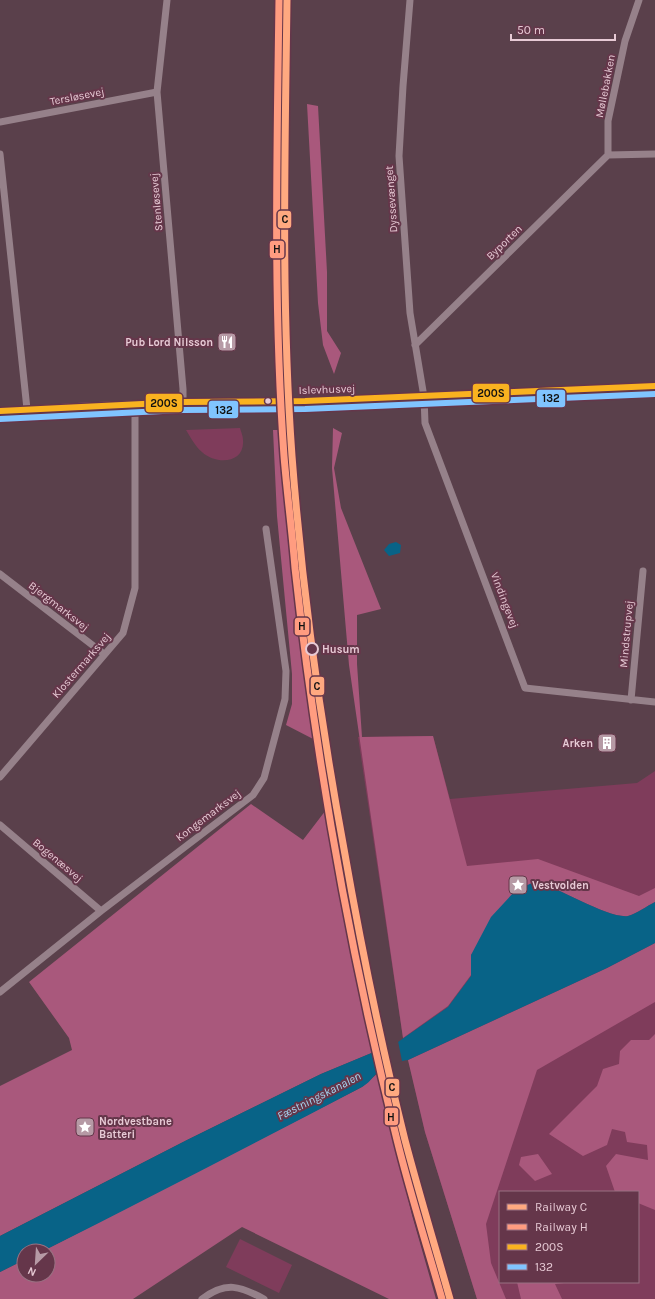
<svg xmlns="http://www.w3.org/2000/svg" width="655" height="1299" font-family="Karla,sans-serif">
  <style>
    .green { fill: #7f3c5b; fill-rule: evenodd }
    .forest { fill: #a9587c }
    .water { fill: #086387 }
    .pier { fill: #5a404b }
    .lines { fill: none; stroke-linecap: round; stroke-linejoin: round }
    .minor { stroke: #96818a; stroke-width: 7 }
    .bus-1-casing { stroke: #65364a; stroke-width: 9 }
    .bus-2-casing { stroke: #65364a; stroke-width: 9 }
    .bus-1 { stroke: #f9b220; stroke-width: 6 }
    .bus-2 { stroke: #80c4ff; stroke-width: 6 }
    .rail-1-casing { stroke: #65364a; stroke-width: 10 }
    .rail-2-casing { stroke: #65364a; stroke-width: 10 }
    .rail-1 { stroke: #ffa980; stroke-width: 7 }
    .rail-2 { stroke: #ff9c80; stroke-width: 7 }
    .bus-dot { fill: #e7cad5; stroke: #65364a; stroke-width: 1.5 }
    .stop-dot { fill: #65364a; stroke: #e7cad5; stroke-width: 2 }
    .labels { text-anchor: middle; stroke-width: 4; stroke-linejoin: round; paint-order: stroke }
    .street-label { font-size: 11px; fill: #e7cad5; stroke: #65364a }
    .poi-label { font-size: 11px; font-weight: bold; fill: #e7cad5; stroke: #65364a; text-anchor: end }
    .stop-label { font-size: 11px; font-weight: bold; fill: #e7cad5; stroke: #65364a; text-anchor: start }
    .water-label { font-size: 12px; font-style: italic; fill: #a6d5f0; stroke: #65364a }
    .line-badge { stroke: #65364a; stroke-width: 1.5 }
    .pale-badge-label { font-size: 11px; text-anchor: middle; font-weight: bold; fill: #111 }
  </style>
  <rect width="100%" height="100%" fill="#5a404b"/>
  <!-- green -->
  <path class="green" d="M240,428C241,432 243,436 243,440C245,464 216,465 202,452C195,446 191,438 186,430Z
    M433,736L450,799L637,783L655,771V1299H477L425,1132L403,1038L358,737ZM500,1192H638V1282H500Z
    M240,1239L292,1265L279,1293L226,1267Z"/>
  <!-- forest -->
  <path class="forest" d="M307,104L318,106L327,272V331L341,353L334,374L323,345L318,303Z
    M333,428L342,433L334,468L341,508L381,609L357,615V664L362,737L433,736L467,866L538,859L639,896L655,888V902C647,906 636,914 628,916C609,919 557,887 536,881L471,955V975L448,1006L403,1038L349,665L332,468Z
    M273,430H283L304,639L317,741L286,725L292,704V674L277,516Z
    M251,804L303,840L329,806L350,943L374,1052L321,1074L187,1140L0,1236V1086L72,1050L69,1038L29,982Z
    M655,943V1002L537,1070L486,1224L491,1263L506,1299H477L425,1132L408,1060L607,968Z
    M655,1034V1210L638,1203V1192H615L606,1166L616,1154L648,1160L647,1145L627,1142L625,1132L612,1129L607,1145L583,1156L549,1134L597,1086L603,1069L619,1064L620,1051L631,1040H649Z
    M378,1073L412,1215L436,1299H389L242,1227L133,1299H0V1272L24,1260V1275H48V1251H43L362,1087Z
    M538,1154L552,1174L535,1181L519,1165L521,1157Z
    M517,1282H573L555,1284L562,1299H521Z"/>
  <!-- water -->
  <path class="water" d="M396,542L401,545L400,553L389,556L384,550L389,544Z
    M536,881C557,887 609,919 628,916C636,914 647,906 655,902V943L607,968L408,1060C399,1061 388,1064 380,1070C373,1076 369,1084 360,1088C255,1143 149,1198 43,1251H24V1260L0,1272V1236L187,1140L321,1074L398,1042L448,1007L471,976V955L491,917L515,891Z"/>
  <!-- pier -->
  <path class="pier" d="M398,1041L402,1061L383,1069L378,1049Z"/>
  <g class="lines">
    <!-- minor -->
    <path class="minor" d="M167,0L157,92L183,389V402
      M410,0L403,86L399,156L410,313L424,397L425,423L525,688L655,702
      M0,122L157,92
      M0,154L27,409
      M608,155V121L625,41L639,0
      M608,155L655,154
      M415,345L608,155
      M0,411L86,406L183,402L305,401L655,386
      M0,574L104,654
      M631,700L643,571
      M0,777L123,633L135,588V404
      M0,825L101,911
      M0,992L101,911L253,795L264,778L285,699L286,671L266,529
      M202,1299C226,1281 240,1286 264,1299"/>
    <!-- bus-1 casing -->
    <g class="bus-1-casing">
      <path id="bus-1" d="M0,411L183,402L305,401L655,386"/>
    </g>
    <!-- bus-2 casing -->
    <g class="bus-2-casing">
      <path id="bus-2" d="M0,419L183,410L305,409L655,394"/>
    </g>
    <!-- bus-1 -->
    <use href="#bus-1" class="bus-1"/>
    <!-- bus-2 -->
    <use href="#bus-2" class="bus-2"/>
    <!-- rail-1 casing -->
    <g class="rail-1-casing">
      <path id="rail-1" d="M287,0C285,152 281,304 292,456C302,588 320,719 344,849C361,946 381,1044 405,1140C419,1193 435,1246 450,1299"/>
    </g>
    <!-- rail-2 casing -->
    <g class="rail-2-casing">
      <path id="rail-2" d="M279,0C277,152 273,304 284,456C287,493 292,530 295,568C316,761 350,952 397,1140C410,1193 427,1246 442,1299"/>
    </g>
    <!-- rail-1 -->
    <use href="#rail-1" class="rail-1"/>
    <!-- rail-2 -->
    <use href="#rail-2" class="rail-2"/>
  </g>
  <!-- icons -->
  <defs>
    <g id="restaurant-square" transform="scale(1)"><rect x="-9" y="-9" width="18" height="18" rx="4" fill="#b69aa5" stroke="#65364a"/><path d="M-5-6h1v4h1v-4h1v4h1v-4h1v5L-1.5 .5V6h-2V.5L-5-1ZM5-6V6H3V1.5H1.5Q1.5-4 5-6Z" fill="#fff"/></g>
    <g id="building-square" transform="scale(1)"><rect x="-9" y="-9" width="18" height="18" rx="4" fill="#b69aa5" stroke="#65364a"/><path d="M-4-6H4V6H1V3H-1V6H-4ZM-2.5-4.3h1.7v1.8h-1.7ZM.8-4.3h1.7v1.8H.8ZM-2.5-1h1.7V.8h-1.7ZM.8-1h1.7V.8H.8Z" fill="#fff"/></g>
    <g id="sight-square" transform="scale(1)"><rect x="-9" y="-9" width="18" height="18" rx="4" fill="#b69aa5" stroke="#65364a"/><path d="M0-6L1.8-2.2L6-1.7L2.9 1.2L3.7 5.4L0 3.3L-3.7 5.4L-2.9 1.2L-6-1.7L-1.8-2.2Z" fill="#fff"/></g>
  </defs>
  <g fill-rule="evenodd">
    <use href="#restaurant-square" x="227" y="342"/>
    <use href="#building-square" x="607" y="743"/>
    <use href="#sight-square" x="518" y="885"/>
    <use href="#sight-square" x="85" y="1127"/>
  </g>
  <!-- markers -->
  <circle class="bus-dot" cx="268" cy="401" r="3.5"/>
  <circle class="stop-dot" cx="312" cy="649" r="6"/>
  <g class="labels">
    <!-- street labels -->
    <g class="street-label">
      <text transform="translate(605 86) rotate(-79)" y="4">Møllebakken</text>
      <text transform="translate(77 96) rotate(-11)" y="4">Tersløsevej</text>
      <text transform="translate(391 199) rotate(-94)" y="4">Dyssevænget</text>
      <text transform="translate(156 202) rotate(-95)" y="4">Stenløsevej</text>
      <text transform="translate(504 242) rotate(-44)" y="4">Byporten</text>
      <text transform="translate(327 389) rotate(-2)" y="4">Islevhusvej</text>
      <text transform="translate(505 600) rotate(69)" y="4">Vindingevej</text>
      <text transform="translate(59 606) rotate(38)" y="4">Bjergmarksvej</text>
      <text transform="translate(626 634) rotate(-85)" y="4">Mindstrupvej</text>
      <text transform="translate(81 665) rotate(-49)" y="4">Klostermarksvej</text>
      <text transform="translate(208 815) rotate(-37)" y="4">Kongemarksvej</text>
      <text transform="translate(58 860) rotate(40)" y="4">Bogenæsvej</text>
    </g>
    <!-- poi labels -->
    <g class="poi-label">
      <text x="213" y="346">Pub Lord Nilsson</text>
      <text x="593" y="747">Arken</text>
      <text x="532" y="889" text-anchor="start">Vestvolden</text>
      <text x="99" y="1125" text-anchor="start">Nordvestbane<tspan x="99" dy="13">Batteri</tspan></text>
    </g>
    <!-- stop labels -->
    <g class="stop-label">
      <text x="322" y="653">Husum</text>
    </g>
    <!-- water labels -->
    <g class="water-label">
      <text transform="translate(319 1096) rotate(-27)" y="4">Fæstningskanalen</text>
    </g>
  </g>
  <g class="line-badge">
    <rect x="277" y="210" width="15" height="19" rx="4" fill="#ffa980"/>
    <rect x="269" y="240" width="16" height="19" rx="4" fill="#ff9c80"/>
    <rect x="472" y="383" width="38" height="20" rx="4" fill="#f9b220"/>
    <rect x="536" y="389" width="30" height="19" rx="4" fill="#80c4ff"/>
    <rect x="145" y="393" width="38" height="20" rx="4" fill="#f9b220"/>
    <rect x="208" y="400" width="31" height="19" rx="4" fill="#80c4ff"/>
    <rect x="294" y="617" width="16" height="19" rx="4" fill="#ff9c80"/>
    <rect x="310" y="676" width="15" height="20" rx="4" fill="#ffa980"/>
    <rect x="385" y="1078" width="15" height="19" rx="4" fill="#ffa980"/>
    <rect x="384" y="1107" width="15" height="19" rx="4" fill="#ff9c80"/>
  </g>
  <g class="pale-badge-label">
    <text x="285" y="223">C</text>
    <text x="277" y="253">H</text>
    <text x="491" y="397">200S</text>
    <text x="551" y="402">132</text>
    <text x="164" y="407">200S</text>
    <text x="224" y="414">132</text>
    <text x="302" y="630">H</text>
    <text x="317" y="690">C</text>
    <text x="392" y="1091">C</text>
    <text x="391" y="1121">H</text>
  </g>
  <!-- legend -->
  <rect x="499" y="1191" width="140" height="92" fill="#65364a" stroke="#997182"/>
  <rect x="507" y="1204" width="20" height="6" fill="#ffa980" stroke="#997182"/>
  <text x="535" y="1211" font-size="12" fill="#e7cad5">Railway C</text>
  <rect x="507" y="1224" width="20" height="6" fill="#ff9c80" stroke="#997182"/>
  <text x="535" y="1231" font-size="12" fill="#e7cad5">Railway H</text>
  <rect x="507" y="1244" width="20" height="6" fill="#f9b220" stroke="#997182"/>
  <text x="535" y="1251" font-size="12" fill="#e7cad5">200S</text>
  <rect x="507" y="1264" width="20" height="6" fill="#80c4ff" stroke="#997182"/>
  <text x="535" y="1271" font-size="12" fill="#e7cad5">132</text>
  <!-- north arrow -->
  <g transform="translate(36 1263) rotate(205)"><circle r="19" fill="#65364a" stroke="#997182"/>
  <path d="M0-3L7 15L0 10L-7 15Z" fill="#b69aa5"/>
  <text y="-6" font-size="11" font-weight="bold" text-anchor="middle" fill="#e7cad5">N</text>
  </g>
  <!-- scale -->
  <path d="M511 34v6h104v-6" fill="none" stroke="#e7cad5" stroke-width="2"/>
  <text x="517" y="34" font-size="12" fill="#e7cad5" stroke="#65364a" stroke-width="3" paint-order="stroke">50 m</text>
</svg>
